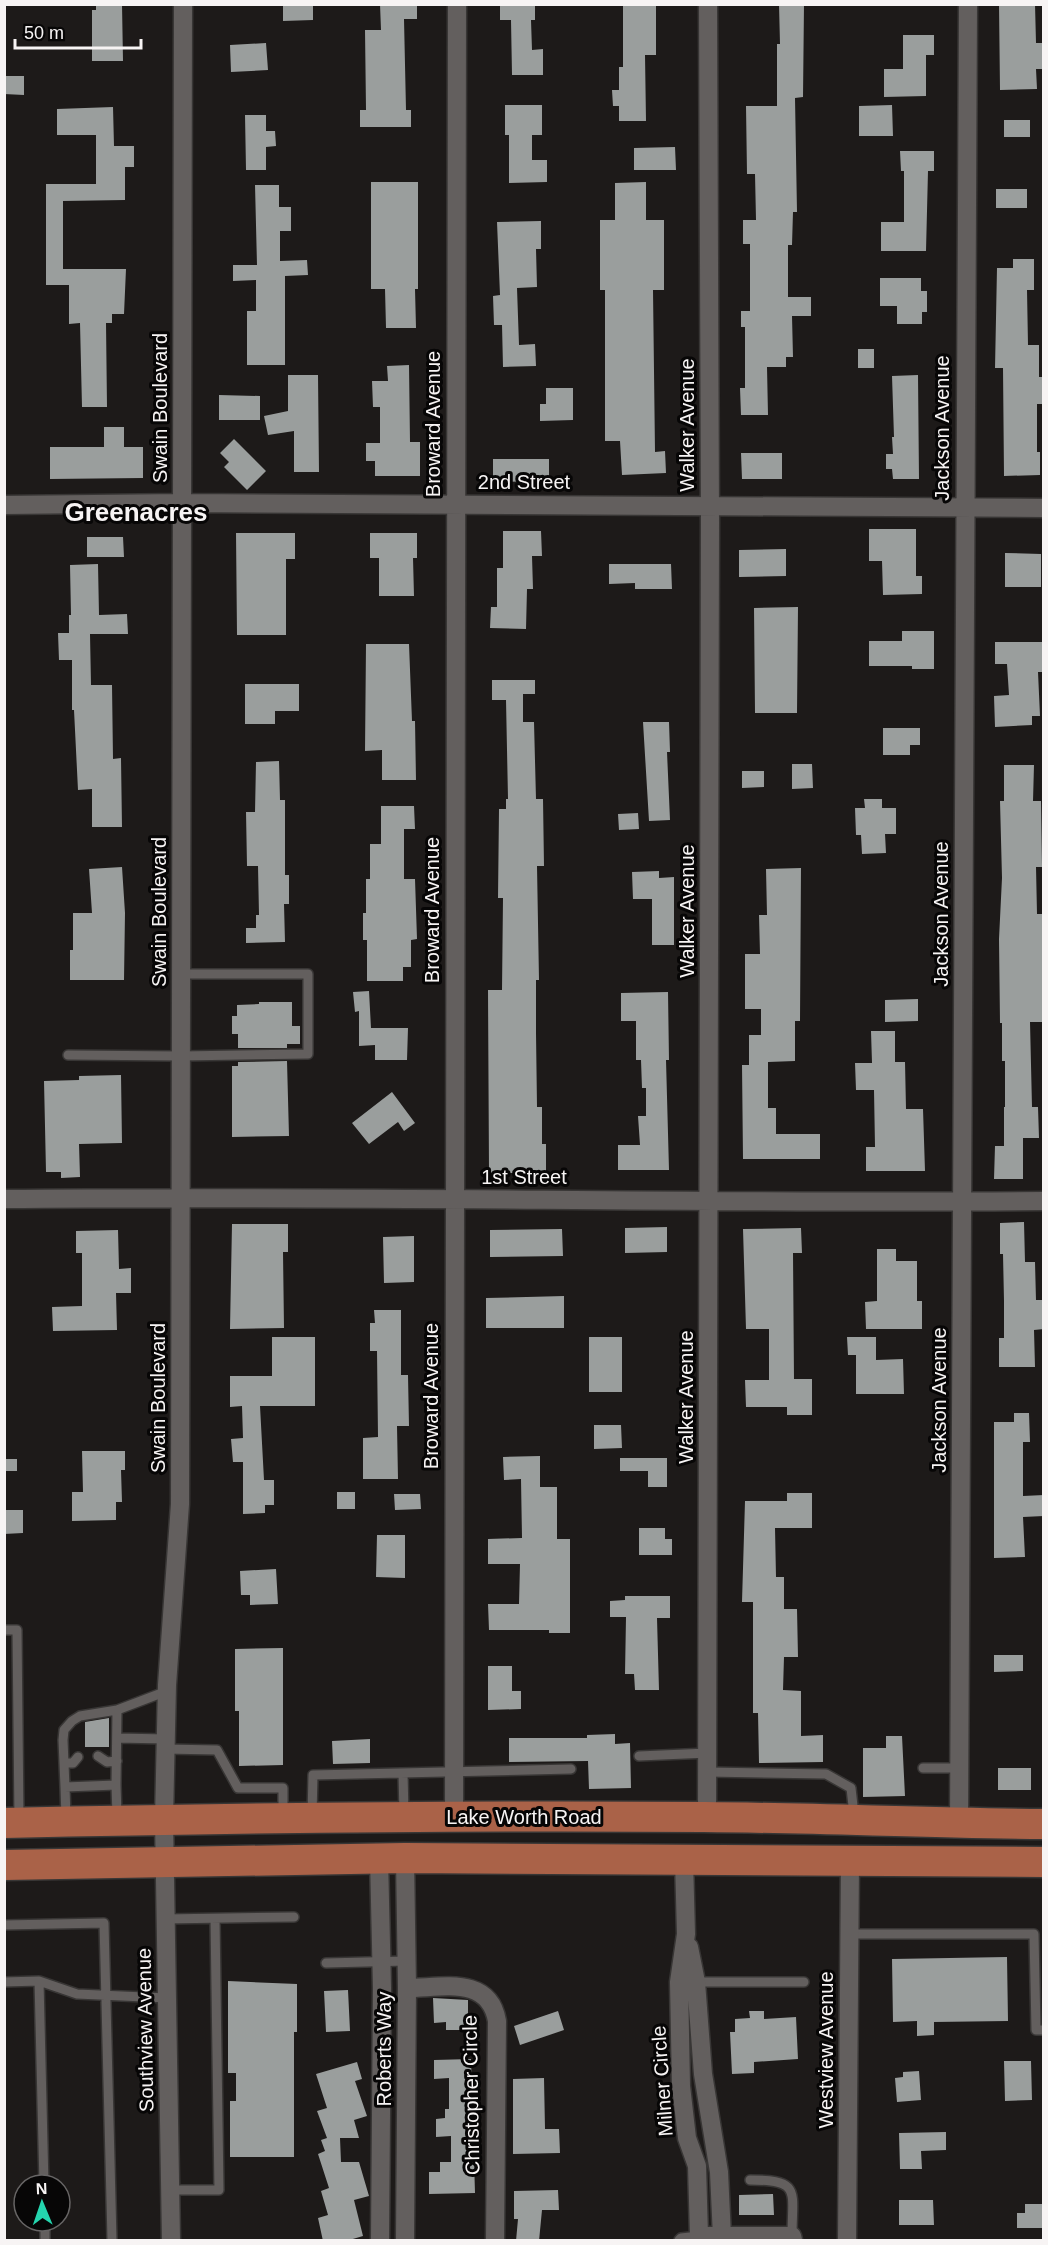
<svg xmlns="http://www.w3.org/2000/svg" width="1048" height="2245" font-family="Arial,sans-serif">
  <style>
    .building { fill: #9a9e9d }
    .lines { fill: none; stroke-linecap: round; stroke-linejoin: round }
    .service-casing { stroke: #383635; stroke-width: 12 }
    .minor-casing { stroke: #383635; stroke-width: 21 }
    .primary-casing { stroke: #383635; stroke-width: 33 }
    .service { stroke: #635f5e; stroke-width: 9 }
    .minor { stroke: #635f5e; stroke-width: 18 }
    .primary { stroke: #aa6248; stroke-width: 30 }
    .labels { text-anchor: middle; stroke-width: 6; stroke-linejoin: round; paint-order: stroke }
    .street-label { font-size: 20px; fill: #f7f4f4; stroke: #070606 }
    .district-label { font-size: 26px; font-weight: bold; fill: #f7f4f4; stroke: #070606 }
  </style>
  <rect width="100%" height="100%" fill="#1d1a19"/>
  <!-- building -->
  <path class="building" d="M96,4H122L123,61H92V10H96Z
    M283,4H313V20L283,21Z
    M380,4H417V19H404L406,110H411V127H360V110H366L365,30H381Z
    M500,4H535V20H531L532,50L543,49V75H512L511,20H500Z
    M623,4H656V55H645L646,121H619V106H613L612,90H619V67H623Z
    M779,4H804L803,97L795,98L797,212H793L792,245H788V297H811V316H792L793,357H786V367H767L768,415H741L740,388H745V327H741V311H750V244H743V220H756L755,174H747L746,106H777V44H780Z
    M999,4H1035L1036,43H1044V69H1036L1037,89L1000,90Z
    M903,35H934V55H926V96L884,97V69H903Z
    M266,43L268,70L231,72L230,45Z
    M4,76H24V95L4,94Z
    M505,105H542V135H532V160H547V182L509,183V135H505Z
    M892,105L893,136H859V106Z
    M113,107L114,146H134V167H125V200L63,201V269H126L124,314H112V323H106L107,407H82L80,323L69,324V285H46V184H96V135H57V109Z
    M245,115H266V131H275L276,146L266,147V170H246Z
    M1004,120H1030V137H1004Z
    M675,147L676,170H634V148Z
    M900,151H934V171H928L926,251H881V222H904V171H901Z
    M371,182H418V289H415L416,328H386L385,289H371Z
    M646,182V220H664V290H653L655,452L665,451L666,473L622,475L620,441H605V290H600V220H615V183Z
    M255,185H279V207H291V231H280V261L307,260L308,275L285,276V365H247V311H256V280L233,281V265H257Z
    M996,189H1027V208H996Z
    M541,221V249H536L537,287L517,288L519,345L535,344L536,366L503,367L502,325H494L493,296L500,295L497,222Z
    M1013,259H1034V290H1027L1028,345H1039V377H1044V404H1037V452H1040V475L1004,476L1003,368H995L997,268H1013Z
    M880,278H921V291H927V312H922V324H897V306H880Z
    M858,349H874V368H858Z
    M409,365L410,442H420V476H375V461H366V443H380V407H373L372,381H388L387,366Z
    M288,375H318L319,472H294V431L268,435L264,416L288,411Z
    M918,375L919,479H893L892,469H886V454H893L892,437H894L892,376Z
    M546,388H573V420L540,421V404H546Z
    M219,395L260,396V420H219Z
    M104,427H124V447H143V478L50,479V447H104Z
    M234,439L266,471L247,490L224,467L229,462L220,453Z
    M741,453H782V479H742Z
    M493,459H549V481L493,482Z
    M869,529H916V576H922V594L883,595L882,561H869Z
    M503,531H541L542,556H532L533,589H527L526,629L490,628L491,607H497V568H503Z
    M236,533H295V559H286V635H237Z
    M370,533H417V558H413L414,596H379V558H370Z
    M87,537H123L124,557H87Z
    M786,549V576L739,577V550Z
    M1005,553L1041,554V587H1005Z
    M98,564L99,615L127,614L128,634H90L91,685H112L113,759L121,758L122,827H92V789L78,790L74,710H72V660H59L58,633H69V615H71L70,565Z
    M609,564H671L672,589H635V583L609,584Z
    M798,607L797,713H755L754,608Z
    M902,631H934V669H912V666H869V641H902Z
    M995,642H1044V672H1038L1040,716H1032V725L995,727L994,696L1009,695L1007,664H995Z
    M366,644H409L412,721H415L416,780H382V750L365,751Z
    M492,680H535V694H523V722H534L536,799H543L544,866H537L539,980H536V1033L537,1107H542V1144H546V1173H489L488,990H502L503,898H498L499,809H506V799H508L506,700H492Z
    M245,684H299V711H275V724H245Z
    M643,722H669L670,752H667L670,820L649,821Z
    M883,728H920V745H910V755H883Z
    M279,761L280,800H285V875H289V904H284L285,942L246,943V928H256V915H259L258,866H247L246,812H255L256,762Z
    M792,764H812L813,788L792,789Z
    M1004,765H1034L1033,801H1041L1042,867H1036L1037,914H1044V1022H1030L1032,1107H1038L1039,1138H1023V1179H994L995,1146H1004V1107H1005V1061H1002V1023H1000L999,939L1002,878L1000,801H1004Z
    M742,771H764V787L742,788Z
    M864,799H882V808H896V834H885L886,853L862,854L861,835H856L855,808H865Z
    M381,806H414L415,829H404V879H415L417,939L411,940V967H403V981H367V940H363V913H366V879H370V844H381Z
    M638,813L639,829L619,830L618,814Z
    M122,867L125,913L124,980H70V950H73V913H92L89,869Z
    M801,868L800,1021H795V1061L768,1062V1108H776V1134H820V1159H743L742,1065H749V1035H761V1009H745V954H760L759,915H767L766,869Z
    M659,871V878L674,877V945H652V899H633L632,872Z
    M369,991L371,1028H408L407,1060H375V1045L359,1046V1011L355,1012L353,992Z
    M668,992L669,1060H666L669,1170H618V1145H640L638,1116H646V1088H642L641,1060H636V1021H621V993Z
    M918,999V1021L885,1022V1000Z
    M259,1002H292V1026H300V1044H287V1048H238V1034H232V1016H237V1005L259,1004Z
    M871,1031H895V1062H905L906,1109H923L925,1171H866V1147H875L874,1090H856L855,1063H872Z
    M287,1061L289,1136L232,1137V1066H238V1062Z
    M121,1075L122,1143L79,1144L80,1177L61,1178V1172H46L44,1081L79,1080V1076Z
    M392,1092L415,1123L404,1131L398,1122L369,1144L352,1123Z
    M1024,1222L1025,1262H1035L1036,1300H1043L1044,1329L1034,1330L1035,1367H999V1338H1004V1301L1003,1254H1000V1223Z
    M232,1224H288V1252H283L284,1328L230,1329Z
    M667,1227V1252L625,1253V1228Z
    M801,1228L802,1253H793L794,1379H812V1415H787V1407H746L745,1380H769V1329H746L743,1229Z
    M562,1229L563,1256L490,1257V1230Z
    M118,1230L119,1269L131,1268V1293H116L117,1330L53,1331L52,1307L82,1306V1253H76V1231Z
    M414,1236V1282L384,1283L383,1237Z
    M877,1249H896V1261H917V1301H922V1329H866L865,1302L877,1301Z
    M564,1296V1328H486V1298Z
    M374,1310H401V1375H408L409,1426H397L398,1479H363V1438L378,1437L377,1351H370V1323H375Z
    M272,1337H315V1406H260L264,1480H274V1505H265V1513L243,1514V1462H233L231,1439L243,1438L242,1406L230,1407V1376H272Z
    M589,1337H622V1392H589Z
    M847,1337H876V1360L903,1359L904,1394H856V1355H848Z
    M1014,1413H1029L1030,1442H1023V1496L1044,1495V1516L1023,1517L1025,1557L994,1558V1422H1014Z
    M594,1425H621L622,1448L594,1449Z
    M82,1451H125V1470H121L122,1502H116V1520L72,1521V1492H83Z
    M540,1456V1487H557V1539H570V1633H549V1630H489L488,1604H519L520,1564H488V1539L522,1538L521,1479L504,1480L503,1457Z
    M620,1458H667V1487H648V1471H620Z
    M4,1459H17V1471H4Z
    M337,1492H355V1509H337Z
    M787,1493H812V1528H775L776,1577H784V1609H797L798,1657H784L783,1690L801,1691V1736L823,1735V1762L759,1763L758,1713H753V1602H742L745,1501H787Z
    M394,1494H420L421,1509L395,1510Z
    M4,1510H23V1533L4,1534Z
    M639,1528H665V1539H672V1555H639Z
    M377,1535H405V1578L376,1577Z
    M276,1569L278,1604L250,1605V1595H241L240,1571Z
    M625,1596H670V1618H657L659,1690H635L634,1674H625L626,1617H610V1601L625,1600Z
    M283,1648V1765L239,1766V1711H235V1649Z
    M994,1655H1023V1671L994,1672Z
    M488,1666H512V1691H521V1709L488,1710Z
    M109,1718V1747H85V1722Z
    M615,1734V1744L630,1743L631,1788L589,1789L588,1761L509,1762V1738H587V1735Z
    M886,1736H902L905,1796L863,1797V1748H886Z
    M370,1739V1763L333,1764L332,1741Z
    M998,1768H1031V1790H998Z
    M1007,1957L1008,2021L934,2022V2035L917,2036V2021L893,2022L892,1959Z
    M228,1981L297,1984V2032H294V2157H230V2101H236V2073H228Z
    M348,1990L350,2031L326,2032L324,1991Z
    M433,1998L468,2000V2030H446V2022L434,2023Z
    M558,2011L564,2030L520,2045L514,2026Z
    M749,2011H764V2019L796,2017L798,2059L754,2062V2073L732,2074L730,2032H735V2019L750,2018Z
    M471,2059L475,2193L429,2194V2172H440V2162H451V2136L436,2137V2119L445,2118V2109H449V2078L434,2079V2060Z
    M1004,2061H1031L1032,2100L1005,2101Z
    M357,2062L362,2079L355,2081L367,2116L354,2120L359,2138H340L341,2162H359L369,2196L354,2200L363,2236L346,2241H323L318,2218L328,2215L321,2191L329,2188L318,2154L325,2151L321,2140L327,2138L317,2111L327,2108L316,2074Z
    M919,2071L921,2100L897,2102L895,2078L903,2077V2072Z
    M544,2078L545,2129H559L560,2153L513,2154V2079Z
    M946,2132V2150L921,2151L922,2169H900L899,2133Z
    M558,2190L559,2210H542L539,2241H516L518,2219H514V2191Z
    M773,2194L774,2215H739V2195Z
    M899,2200H933L934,2225H899Z
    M1025,2204H1044V2228H1017V2213H1025Z"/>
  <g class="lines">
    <!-- service casing -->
    <g class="service-casing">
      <path id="service" d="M68,1055L181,1056L308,1054V974H181
        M4,1630H17L19,1820
        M117,1710L116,1785L65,1787L63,1740L64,1730L72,1721L80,1716L117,1710L167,1691
        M117,1738L166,1739
        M165,1749L217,1750L238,1788H283V1814
        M98,1756L107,1762L117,1761
        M639,1756L708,1753
        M64,1763H73L78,1757
        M923,1768H959
        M708,1772L826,1774L851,1788L854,1815
        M403,1773L404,1814
        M116,1785L117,1816
        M65,1787L66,1818
        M312,1815L313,1775L571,1769
        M165,1919L294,1917
        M4,1925L104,1923L112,2240
        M849,1934H1034L1036,2030H1044
        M326,1963L406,1961
        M39,1981L44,2185
        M4,1982L39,1981L77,1994L167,1998
        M694,1982H804
        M750,2180C802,2180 792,2191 792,2236
        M171,2190H219L215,1919
        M45,2221V2240
        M679,2240L681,2238L699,2236"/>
    </g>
    <!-- minor casing -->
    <g class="minor-casing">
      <path id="minor" d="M4,505L182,503L1044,508
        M4,1199C351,1195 697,1204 1044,1201
        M454,1816L457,4
        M707,1817L710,522L708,4
        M959,1824L968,4
        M379,1858L382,1988L380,2240
        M405,1858L407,1988L405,2240
        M684,1860L686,1934L679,1982L681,2086L687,2138L697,2166L699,2236H792L793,2240
        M689,1947L696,1982L703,2074L719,2172L722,2237
        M407,1988C442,1988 489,1975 497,2021L495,2240
        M171,2240L164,1819L167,1685L180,1504L183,4
        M847,2240L850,1861"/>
    </g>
    <!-- primary casing -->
    <g class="primary-casing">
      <path id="primary" d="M4,1823C238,1818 471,1815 704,1817C817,1818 930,1823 1044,1824
        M4,1865L405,1858L1044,1862"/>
    </g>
    <!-- service -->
    <use href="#service" class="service"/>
    <!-- minor -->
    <use href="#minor" class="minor"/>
    <!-- primary -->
    <use href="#primary" class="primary"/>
  </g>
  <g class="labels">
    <!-- street labels -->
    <g class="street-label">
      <text transform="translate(160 408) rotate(-90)" y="7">Swain Boulevard</text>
      <text transform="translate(433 424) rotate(-90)" y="7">Broward Avenue</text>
      <text transform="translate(687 425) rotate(-90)" y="7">Walker Avenue</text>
      <text transform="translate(942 428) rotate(-90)" y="7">Jackson Avenue</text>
      <text x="524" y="489">2nd Street</text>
      <text transform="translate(432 910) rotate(-90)" y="7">Broward Avenue</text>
      <text transform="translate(687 911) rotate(-90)" y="7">Walker Avenue</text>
      <text transform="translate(159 912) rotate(-90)" y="7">Swain Boulevard</text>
      <text transform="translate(941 914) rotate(-90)" y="7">Jackson Avenue</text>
      <text x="524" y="1184">1st Street</text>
      <text transform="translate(431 1396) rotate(-90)" y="7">Broward Avenue</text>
      <text transform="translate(686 1397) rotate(-90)" y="7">Walker Avenue</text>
      <text transform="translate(158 1398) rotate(-90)" y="7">Swain Boulevard</text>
      <text transform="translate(939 1400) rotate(-90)" y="7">Jackson Avenue</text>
      <text x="524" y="1824">Lake Worth Road</text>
      <text transform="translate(145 2030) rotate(-91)" y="7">Southview Avenue</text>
      <text transform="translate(384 2049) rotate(-90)" y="7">Roberts Way</text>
      <text transform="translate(826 2050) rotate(-90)" y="7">Westview Avenue</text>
      <text transform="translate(662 2081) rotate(-94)" y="7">Milner Circle</text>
      <text transform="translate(471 2095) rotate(-91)" y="7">Christopher Circle</text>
    </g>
    <!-- district labels -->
    <g class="district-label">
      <text x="136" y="521">Greenacres</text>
    </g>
  </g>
  <!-- border -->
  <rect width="1048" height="2245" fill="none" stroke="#f7f4f4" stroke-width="12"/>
  <!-- north arrow -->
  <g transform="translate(42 2203) rotate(358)"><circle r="28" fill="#070606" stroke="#676565" stroke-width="1.5"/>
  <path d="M0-4.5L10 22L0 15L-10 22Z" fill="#24d5ae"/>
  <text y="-9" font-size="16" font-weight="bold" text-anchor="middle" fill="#f7f4f4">N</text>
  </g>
  <!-- scale -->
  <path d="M15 39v9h126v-9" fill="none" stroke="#f7f4f4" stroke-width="3"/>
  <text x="24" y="39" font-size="18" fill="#f7f4f4" stroke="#070606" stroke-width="4.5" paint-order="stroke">50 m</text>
</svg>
